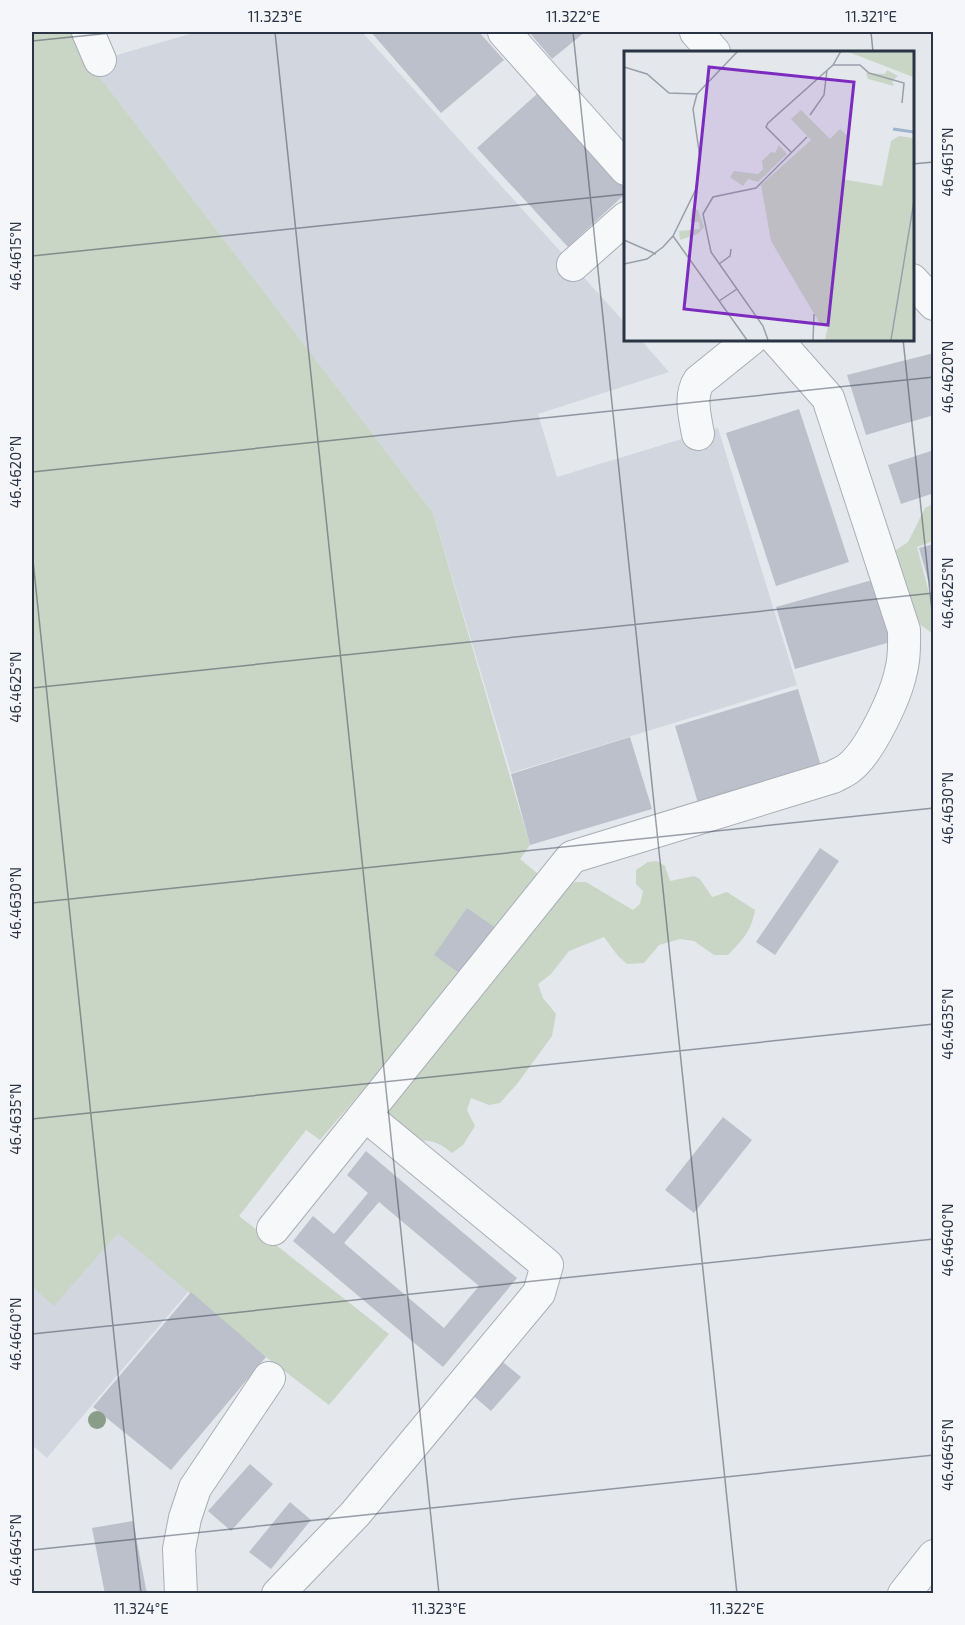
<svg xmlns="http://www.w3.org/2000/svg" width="965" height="1625" font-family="'Exo 2',sans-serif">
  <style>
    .built { fill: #d2d6de }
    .green { fill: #c9d6c5 }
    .building { fill: #bbc0ca; fill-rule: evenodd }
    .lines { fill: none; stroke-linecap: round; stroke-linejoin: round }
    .minor-casing { stroke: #a9aeb7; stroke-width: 34 }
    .minor { stroke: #f7f8fa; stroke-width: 32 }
    .tree { fill: #899d89 }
    .ticks { fill: none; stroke: #2b3445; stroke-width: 1.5; stroke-opacity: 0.45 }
    .inset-river { fill: none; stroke: #9fb4cc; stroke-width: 3 }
    .inset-road { fill: none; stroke: #9a9fa9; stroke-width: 1.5 }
    .view { fill: #7b2cbf; fill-opacity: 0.15; stroke: #7b2cbf; stroke-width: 3 }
    .inset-edge { fill: none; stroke: #2b3445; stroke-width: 3 }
    .neatline { fill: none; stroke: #2b3445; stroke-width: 2 }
    .ticks-label { font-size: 15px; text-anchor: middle; fill: #2b3445 }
  </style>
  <rect width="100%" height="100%" fill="#e4e7ec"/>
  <!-- built -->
  <path class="built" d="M197,32H362L626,324V339H640L669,372L538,414L557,477L718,428L797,685L511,773L433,513L89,63Z
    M118,1232L189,1291L47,1458L32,1445V1287L54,1305Z"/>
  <!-- green -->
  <path class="green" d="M32,32H73L89,63L433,513L530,845L520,859L544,879L320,1140L306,1130L239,1216L389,1334L329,1405L266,1357L118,1233L54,1306L32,1287Z
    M933,504V541L917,547L929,593L933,592V634L917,622L893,552L908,542L925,508Z
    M657,861L665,866L670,881L694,876L700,879L712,897L727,892L755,910C751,932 743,939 728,955H714L694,941L680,939L659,945L644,963L627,964L618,956L604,937L569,951L551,974L538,984L543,998L556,1014L552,1036L517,1084L500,1103L489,1105L471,1098L467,1110L475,1126L463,1145L452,1153C436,1140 430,1140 409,1141L384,1114L560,894L575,882H586L633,910L640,904L643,891L636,884V870L648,862Z"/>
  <!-- building -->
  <path class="building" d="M371,32H479L504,60L441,113Z
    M529,32H585L552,59Z
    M538,93L626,189V193L568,247L477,148Z
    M934,353V415L866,435L847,375Z
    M799,409L849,562L776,586L726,433Z
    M934,450V493L901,504L888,465Z
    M934,544V590H931L919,548Z
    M876,579L894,641L795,669L776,607Z
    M798,689L821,766L698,803L675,726Z
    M630,737L652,809L530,845L511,774Z
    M820,848L839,861L775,955L756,942Z
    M467,908L496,928L462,975L434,955Z
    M723,1117L752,1140L694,1213L665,1190Z
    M366,1151L517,1278L443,1367L293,1241L313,1216L334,1234L368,1193L347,1175ZM379,1202L479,1286L444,1328L344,1243Z
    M191,1292L266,1357L171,1470L93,1407Z
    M498,1358L521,1377L491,1411L469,1392Z
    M250,1464L273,1484L231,1531L208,1511Z
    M290,1502L311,1520L271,1569L249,1552Z
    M133,1521L147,1594H105L92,1528Z"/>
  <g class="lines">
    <!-- minor casing -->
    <g class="minor-casing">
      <path id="minor" d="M88,32L100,60
        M504,32L626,169
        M696,32L714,52
        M573,265L626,218
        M912,280L934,304
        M698,434C695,417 689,396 699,381L751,339
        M273,1229L572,857L833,777C838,774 844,772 849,768C870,752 896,696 901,671C905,657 904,643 904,630L828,398L776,339
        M181,1594L179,1549L185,1518L195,1488L269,1378
        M278,1594L355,1514L539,1293L547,1265L365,1115
        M904,1594L934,1556"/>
    </g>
    <!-- minor -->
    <use href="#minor" class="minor"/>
  </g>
  <!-- trees -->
  <circle class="tree" cx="97" cy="1420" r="9"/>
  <!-- ticks -->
  <path class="ticks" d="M275,32L439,1594M573,32L737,1594M871,32L873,52M32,41L121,32M912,164L934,162M32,256L626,194M903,339L934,630M32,472L934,377M32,551L141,1594M32,688L934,593M32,903L934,808M32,1119L934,1024M32,1334L934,1239M32,1550L934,1455"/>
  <!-- overview -->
  <g transform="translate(624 51)">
    <rect width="290" height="290" fill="#e4e7ec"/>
    <path d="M222,0H289V26ZM263,19L274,25L268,30L270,35L244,28L242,22L261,23ZM177,59L206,88L216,78L225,86L218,128L258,135L267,90L275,85L289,87V289H201L204,275L195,271L147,190L137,134L187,89L167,68ZM155,94L163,103L134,131L124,128L119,135L106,126L110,120L134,123L139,118L138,110L147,101L151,102ZM68,157L74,159L80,176L74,183L56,189L55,180L76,178L75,171H66Z" fill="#c9d6c5"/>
    <path class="inset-river" d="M269,78L290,81"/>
    <path class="inset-road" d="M209,14H236L245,22L280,32L278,52M0,16L23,23L45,42L73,43L114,0M186,64L200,44L203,19M167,101L142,76L144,72L209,14L217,0M49,185L123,289M0,189L32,203M0,213L23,208L39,196L49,185L72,138L76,107L69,58L73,43M95,213L106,205L107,198M95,250L113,238M144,289L139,275L87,201L79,163L89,146L132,137L183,86M189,289L190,263M267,289L290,150"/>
    <path class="view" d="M85,16L230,31L204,274L60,258Z"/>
    <rect width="290" height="290" class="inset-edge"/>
  </g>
  <!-- border -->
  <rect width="965" height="1625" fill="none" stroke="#f4f6f9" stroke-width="66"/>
  <rect x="33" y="33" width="899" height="1559" class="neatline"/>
  <g class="ticks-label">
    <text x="275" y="22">11.323°E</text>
    <text x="573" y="22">11.322°E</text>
    <text x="871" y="22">11.321°E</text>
    <text transform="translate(948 162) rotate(-90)" y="5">46.4615°N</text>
    <text transform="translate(16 256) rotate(-90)" y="5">46.4615°N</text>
    <text transform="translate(948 377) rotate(-90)" y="5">46.4620°N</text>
    <text transform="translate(16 472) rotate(-90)" y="5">46.4620°N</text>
    <text transform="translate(948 593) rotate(-90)" y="5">46.4625°N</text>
    <text transform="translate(16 687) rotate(-90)" y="5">46.4625°N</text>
    <text transform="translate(948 808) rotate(-90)" y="5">46.4630°N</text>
    <text transform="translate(16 903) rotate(-90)" y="5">46.4630°N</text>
    <text transform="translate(948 1024) rotate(-90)" y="5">46.4635°N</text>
    <text transform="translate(16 1119) rotate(-90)" y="5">46.4635°N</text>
    <text transform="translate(948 1240) rotate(-90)" y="5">46.4640°N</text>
    <text transform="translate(16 1334) rotate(-90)" y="5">46.4640°N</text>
    <text transform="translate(948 1455) rotate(-90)" y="5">46.4645°N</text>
    <text transform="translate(16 1550) rotate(-90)" y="5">46.4645°N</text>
    <text x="141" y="1614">11.324°E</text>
    <text x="439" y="1614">11.323°E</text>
    <text x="737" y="1614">11.322°E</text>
  </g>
</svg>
